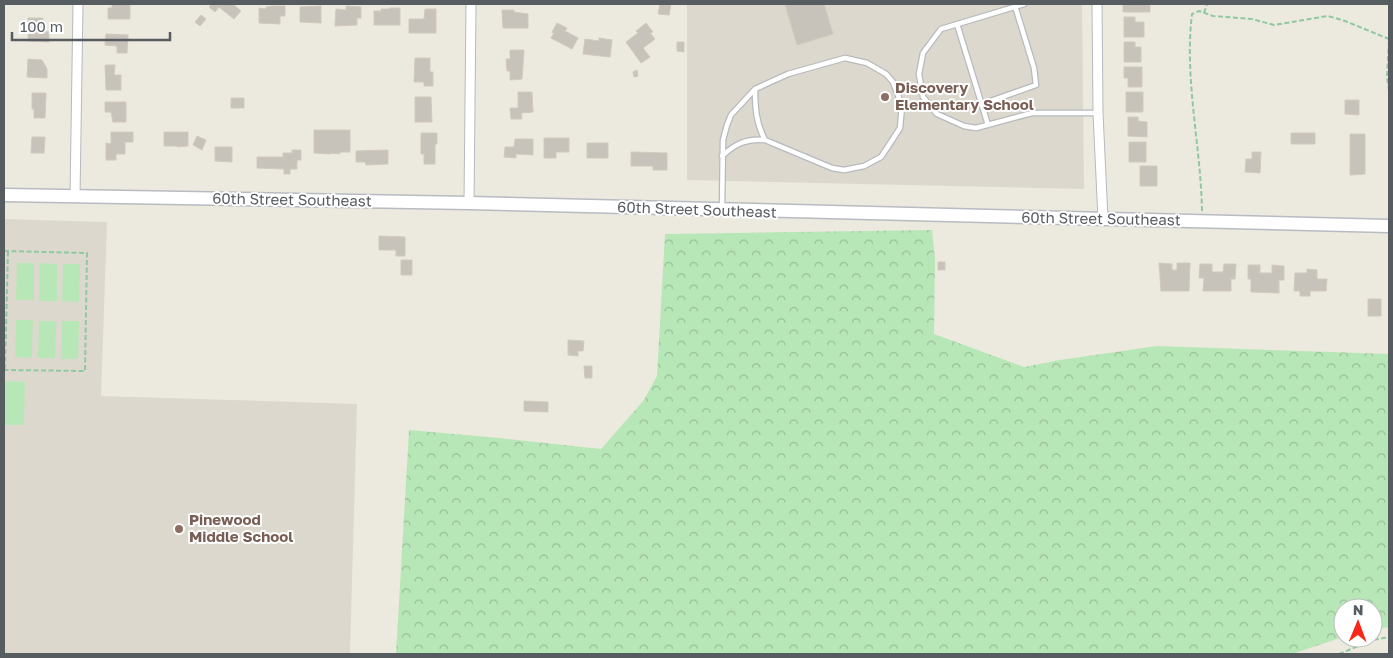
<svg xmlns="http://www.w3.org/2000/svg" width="1393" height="658" font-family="'Golos Text',sans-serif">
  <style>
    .education { fill: #dcd8cd }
    .forest { fill: url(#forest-crowns) }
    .garden { fill: #b8e7b7 }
    .building { fill: #c7c3bb; stroke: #d1cabc }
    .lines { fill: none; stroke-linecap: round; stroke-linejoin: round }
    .service-casing { stroke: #b6babf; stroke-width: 7 }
    .minor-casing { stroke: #b6babf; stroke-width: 11 }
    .secondary-casing { stroke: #b7bbc2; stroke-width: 15 }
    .path { stroke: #90c89f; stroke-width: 2; stroke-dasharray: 5 2.5; stroke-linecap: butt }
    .service { stroke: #fff; stroke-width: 4.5 }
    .minor { stroke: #fff; stroke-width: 9 }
    .secondary { stroke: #fff; stroke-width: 12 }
    .education-dot { fill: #8d6e63; stroke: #fff; stroke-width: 2 }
    .labels { text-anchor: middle; stroke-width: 4; stroke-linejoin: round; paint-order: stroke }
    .education-label { font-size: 15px; font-weight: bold; fill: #785e54; stroke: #fff; text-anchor: start }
    .street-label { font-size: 15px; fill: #575c61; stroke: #fff }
  </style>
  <defs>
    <pattern id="forest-crowns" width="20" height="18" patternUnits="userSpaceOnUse" patternTransform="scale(1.25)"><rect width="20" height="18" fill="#b8e7b7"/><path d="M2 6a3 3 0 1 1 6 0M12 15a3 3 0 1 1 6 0" fill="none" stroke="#98be98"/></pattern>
  </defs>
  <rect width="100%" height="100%" fill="#ece9de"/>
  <!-- education -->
  <path class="education" d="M687,4H1082L1084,189L687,180Z
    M4,219L107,222L101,396L357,404L350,654H4Z"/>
  <!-- forest -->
  <path class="forest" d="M932,230L935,260L934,334L1024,367L1060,360L1157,346L1389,354V627L1373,630V608H1343V637L1292,654H396L409,430L499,438L601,449L644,400L657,376L665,234Z"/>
  <!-- garden -->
  <path class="garden" d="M17,263H34V300H16Z
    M40,263L57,264V301H39Z
    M63,264H80L79,302L62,301Z
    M16,320H33L32,358L15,357Z
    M39,321H56L55,358H38Z
    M62,321H79L78,359H61Z
    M4,381L25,382L24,425H4Z"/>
  <!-- building -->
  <path class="building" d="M112,4H130V19H108V8H112Z
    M212,4H233L241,11L234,19L219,7L215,12L209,7Z
    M660,4H671L669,15L658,14Z
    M785,4H824L833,34L797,45Z
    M1123,4H1150V12H1123Z
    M273,6H285V16H280V24L259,23V8L266,9V7Z
    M321,6V23L300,22V7Z
    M346,6L361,7V18H357V25L335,26L336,9L346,10Z
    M389,8H400V25H374V11H381V9H389Z
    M425,9H436V33H409V19H424Z
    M502,10H514V12L528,14V28H503Z
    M201,15L206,19L200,26L195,22Z
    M1124,17H1135V22H1144V37H1124Z
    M28,18H43V31L49,32V42L28,41Z
    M557,23L567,28L565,31L578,38L572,49L551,38L554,33L552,32Z
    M646,23L653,32L650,33L655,39L643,48L650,57L641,63L626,42L638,33L636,31Z
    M106,34L128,35L127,53H117V46L105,45Z
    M599,38L612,40L610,57L583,54L585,39L599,41Z
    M677,42H684V52L677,51Z
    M1124,42H1135V47H1141V62H1124Z
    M510,50H524L522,79L510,80V71H507L506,59H510Z
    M415,58H430V72H433V86H424V82H414Z
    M28,59L42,60L47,69V78L27,77Z
    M105,65H115L114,75H121V90H106Z
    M1124,67H1142V87H1128V78H1124Z
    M637,70L638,76L634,77L633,72Z
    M518,92H532L533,112L521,113L522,119H511L510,108H518Z
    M1126,92H1143V112H1126Z
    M32,93H46L45,118H34V109H32Z
    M415,97H431L432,122H415Z
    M231,98H244V108H231Z
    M1345,100H1359V115L1345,114Z
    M105,102H126V122H113L111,112H105Z
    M1128,117H1138V121L1147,122V137L1128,136Z
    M314,130H350V152H340V154L331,153V154L314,153Z
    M111,132H133V142H125V154H116V160H106V143L111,144Z
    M164,132H188V146L177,147V146H164Z
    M421,133H437V144H435V164H424V154H421Z
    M1291,133H1315V144H1291Z
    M1350,134H1365V174L1350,175Z
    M197,136L206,140L202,150L193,145Z
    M32,137H45L44,153H31Z
    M544,138H569V152H556V158H544Z
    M515,139H533V155L516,154V158L504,157L505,147H514Z
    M1129,142H1146V162H1129Z
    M587,143H608V158H587Z
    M215,147H232V162L215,161Z
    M292,150H301V160H297V169H290V174H284V169L257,168V157H283V153H292Z
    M388,150V164L366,165L365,162H356V151Z
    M631,152L667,153V170H653V166H631Z
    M1252,152H1261L1260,173L1245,172L1246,159H1252Z
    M1140,166H1157V186H1140Z
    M379,236L405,237V256H396V250H379Z
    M401,260H412V275H401Z
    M938,262H945V270H938Z
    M1159,263L1172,264V270H1177V263H1190L1189,291H1161Z
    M1200,264H1212V272H1223L1224,264H1236L1235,279H1231V291H1203L1204,278H1199Z
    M1248,265H1260V273H1272V265L1284,266V280H1279V293L1251,292V279H1248Z
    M1307,269L1317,270V279H1327L1326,291H1310V296H1300V291H1294L1295,273H1307Z
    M1368,299H1381V316H1368Z
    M568,340L584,341L583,351H578V356L568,355Z
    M584,366H592V378H585Z
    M524,401L548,402V412L524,411Z"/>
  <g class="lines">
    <!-- service casing -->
    <g class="service-casing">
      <path id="service" d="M1024,4L941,29L923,53L919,74L923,97L937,114L964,126L976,128L1032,113H1097
        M957,24L988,125
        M755,89C755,107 756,123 765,140
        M982,104L1036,85L1034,68L1015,6
        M722,209L723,140L727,125L731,115L755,89L788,74L845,58L867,63L886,74L893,82L902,106L900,128L889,145L881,157L864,166L844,170L832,168L765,140C747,138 735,144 722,156"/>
    </g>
    <!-- minor casing -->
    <g class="minor-casing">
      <path id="minor" d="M1097,4L1098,113L1103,219
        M75,196L78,4
        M469,203L471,4"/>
    </g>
    <!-- secondary casing -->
    <g class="secondary-casing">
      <path id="secondary" d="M4,195L469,203L1389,226"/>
    </g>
    <!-- path -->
    <path class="path" d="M1204,13L1207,4
      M1389,41L1387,77L1389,90
      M1202,211C1201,147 1184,78 1192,14L1199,11L1213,16L1252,19L1274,25L1328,16L1345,21L1389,39
      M4,251L87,253L85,371L4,370
      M5,369L8,251
      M1339,654L1373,640L1389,637"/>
    <!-- service -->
    <use href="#service" class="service"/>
    <!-- minor -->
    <use href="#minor" class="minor"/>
    <!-- secondary -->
    <use href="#secondary" class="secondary"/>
  </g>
  <!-- markers -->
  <g class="education-dot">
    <circle cx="885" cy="97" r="5"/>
    <circle cx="179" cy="529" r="5"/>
  </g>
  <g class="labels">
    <!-- education labels -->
    <g class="education-label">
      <text x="895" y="93">Discovery<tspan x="895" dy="17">Elementary School</tspan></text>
      <text x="189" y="525">Pinewood<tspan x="189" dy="17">Middle School</tspan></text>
    </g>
    <!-- street labels -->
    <g class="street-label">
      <text transform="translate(292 200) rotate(1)" y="5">60th Street Southeast</text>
      <text transform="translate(697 210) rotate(2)" y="5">60th Street Southeast</text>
      <text transform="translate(1101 219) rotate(1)" y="5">60th Street Southeast</text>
    </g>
  </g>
  <!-- border -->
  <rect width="1393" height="658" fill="none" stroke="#575c61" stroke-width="10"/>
  <!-- north arrow -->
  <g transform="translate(1358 623) rotate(1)"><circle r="24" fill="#ffffff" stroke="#bcbec0"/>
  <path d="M0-4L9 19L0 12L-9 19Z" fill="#f72819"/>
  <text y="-8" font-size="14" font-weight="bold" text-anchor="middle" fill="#575c61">N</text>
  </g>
  <!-- scale -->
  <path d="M12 32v8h158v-8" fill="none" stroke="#575c61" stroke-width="2.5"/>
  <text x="20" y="32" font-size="15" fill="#575c61" stroke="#ffffff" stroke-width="4" paint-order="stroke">100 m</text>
</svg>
